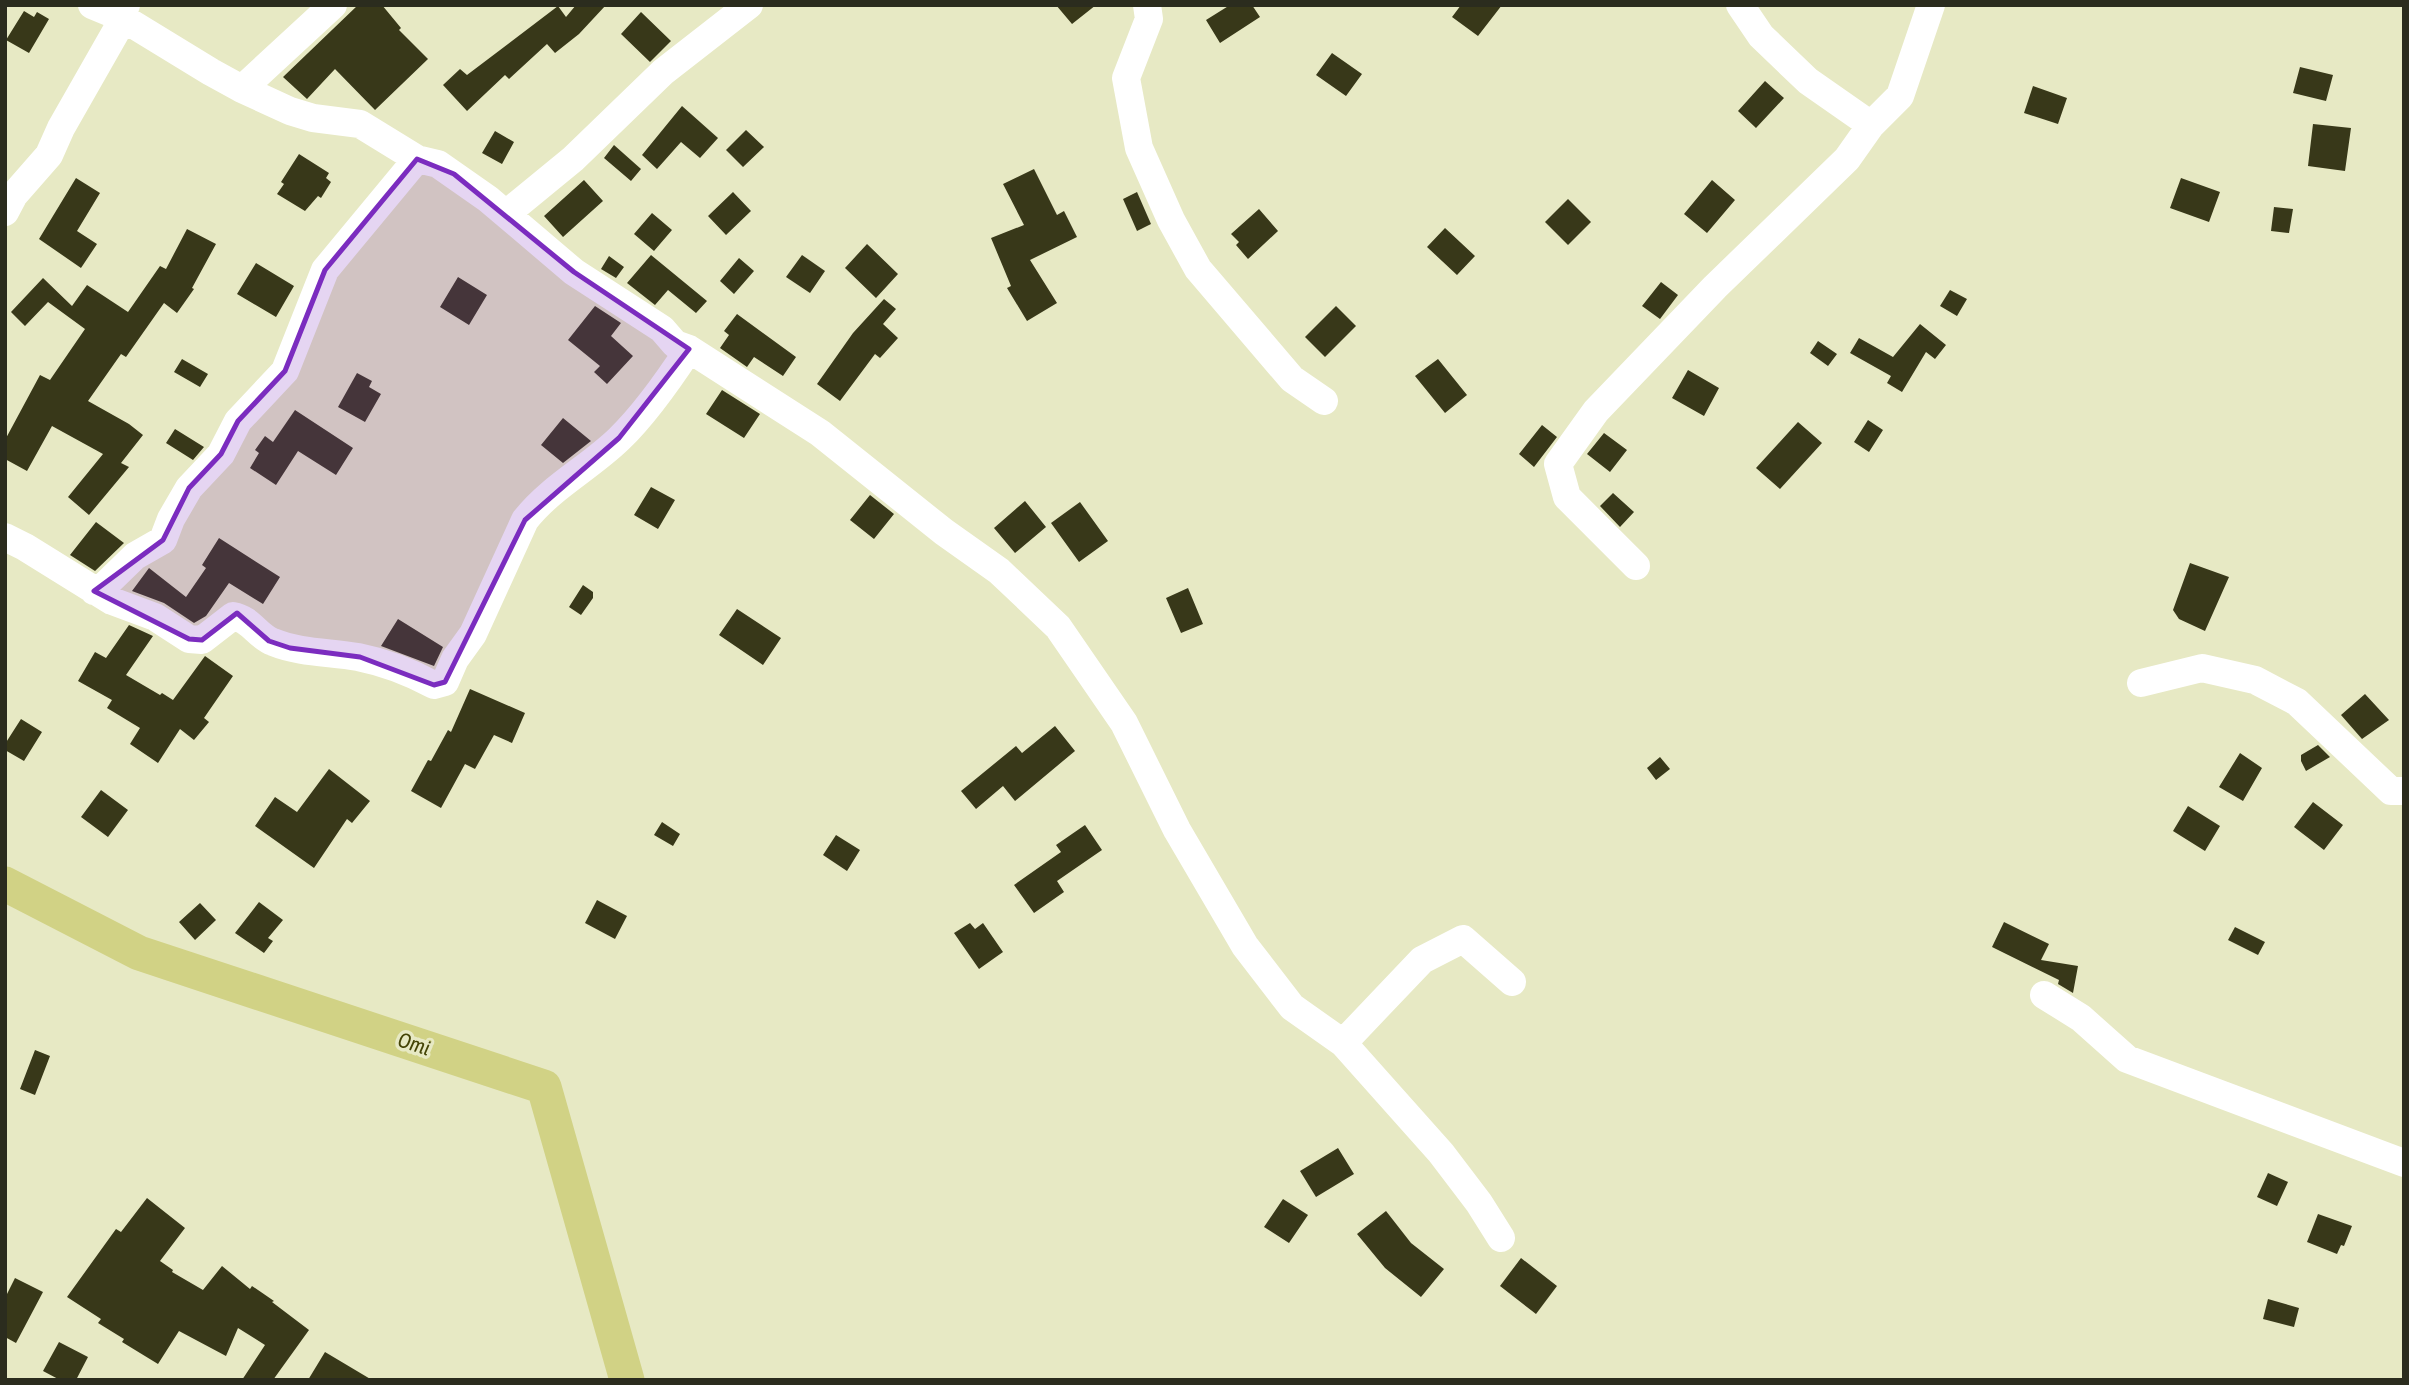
<svg xmlns="http://www.w3.org/2000/svg" width="2409" height="1385" font-family="'Asap Condensed',sans-serif">
  <style>
    .lines { fill: none; stroke-linecap: round; stroke-linejoin: round }
    .river { stroke: #d1d285; stroke-width: 35 }
    .building { fill: #383819 }
    .minor { stroke: #fff; stroke-width: 28 }
    .marked { fill: #7b2cbf; fill-opacity: 0.2; stroke: #7b2cbf; stroke-width: 5; stroke-linejoin: round }
    .labels { text-anchor: middle; stroke-width: 7; stroke-linejoin: round; paint-order: stroke }
    .water-label { font-size: 21px; font-style: italic; fill: #444406; stroke: #e7e9c4 }
  </style>
  <rect width="100%" height="100%" fill="#e7e9c4"/>
  <g class="lines">
    <!-- river -->
    <path class="river" d="M5,884L139,953L544,1087L627,1380"/>
  </g>
  <!-- building -->
  <path class="building" d="M358,5H382L401,28L399,30L428,59L375,110L335,69L307,99L283,77Z
    M576,5H606L579,34L555,53L547,44L509,79L505,75L467,111L443,85L460,69L467,75L558,6L566,17Z
    M1056,5H1096L1072,24Z
    M1230,5H1252L1260,17L1220,43L1206,20Z
    M1461,5H1502L1478,36L1452,17Z
    M24,11L34,17L37,12L49,19L29,53L6,40Z
    M641,12L671,41L650,62L621,34Z
    M1332,53L1362,74L1346,96L1316,75Z
    M2300,67L2333,75L2326,101L2293,93Z
    M1765,81L1784,98L1756,128L1738,111Z
    M2033,86L2067,98L2058,124L2024,113Z
    M682,106L718,138L700,158L681,142L657,169L642,155Z
    M2313,124L2351,128L2345,171L2308,166Z
    M746,130L764,147L743,167L726,150Z
    M495,131L514,142L502,164L482,153Z
    M614,145L641,169L631,181L604,158Z
    M299,154L329,173L326,178L331,182L321,198L318,196L305,211L277,194L284,184L281,182Z
    M1034,169L1057,215L1064,211L1077,237L1030,260L1057,303L1027,321L1007,288L1011,286L991,238L1024,225L1003,184Z
    M76,178L100,193L77,231L97,244L81,268L39,239Z
    M2181,178L2220,192L2209,222L2170,208Z
    M584,180L603,201L563,237L544,216Z
    M1712,180L1735,200L1707,233L1684,214Z
    M733,192L751,211L726,235L708,216Z
    M1137,192L1151,224L1137,231L1123,199Z
    M1568,199L1591,222L1568,245L1545,222Z
    M2274,207L2293,209L2289,233L2271,231Z
    M1259,209L1278,231L1248,259L1236,245L1239,242L1231,234Z
    M652,213L672,230L654,251L634,234Z
    M1445,228L1475,256L1457,275L1427,247Z
    M187,229L216,244L192,288L194,289L177,313L164,303L126,357L121,354L88,401L129,424L143,435L121,463L129,467L89,515L68,497L103,454L52,426L27,471L5,459V440L40,375L50,380L85,329L48,302L25,326L11,312L43,278L72,306L87,285L128,312L160,266L166,269Z
    M867,244L898,274L876,298L845,268Z
    M651,255L707,301L696,313L668,290L655,305L627,283Z
    M802,255L825,271L810,293L786,277Z
    M609,256L624,267L616,278L601,269Z
    M739,258L754,271L734,294L720,281Z
    M256,263L294,286L276,317L237,294Z
    M458,277L487,295L469,325L440,307Z
    M1661,282L1678,295L1660,319L1642,306Z
    M1950,290L1967,299L1957,316L1940,306Z
    M884,299L896,309L883,324L898,338L880,358L875,354L840,401L817,384L853,333Z
    M595,306L621,323L611,336L633,356L607,384L594,372L600,366L568,340Z
    M1336,306L1356,326L1325,357L1305,337Z
    M737,314L796,357L783,376L754,357L747,367L720,348L729,335L724,331Z
    M1920,324L1946,345L1935,359L1926,352L1902,392L1887,383L1891,376L1850,353L1859,338L1893,357Z
    M1818,341L1837,354L1828,366L1810,353Z
    M182,359L208,374L200,387L174,372Z
    M1438,359L1467,395L1445,413L1415,376Z
    M1688,370L1719,388L1704,416L1672,398Z
    M357,373L372,381L369,387L381,394L365,422L338,407Z
    M722,390L760,414L744,438L706,414Z
    M295,410L353,448L336,475L298,451L276,485L250,468L259,453L255,450L265,436L273,442Z
    M563,418L591,441L563,463L541,445Z
    M1868,420L1883,430L1869,452L1854,442Z
    M1798,422L1822,443L1780,489L1756,468Z
    M1542,425L1557,437L1534,467L1519,454Z
    M175,429L204,447L193,460L166,443Z
    M1604,433L1627,450L1610,472L1587,454Z
    M651,487L675,500L658,529L634,515Z
    M1613,493L1634,512L1620,527L1600,506Z
    M870,495L894,514L874,539L850,520Z
    M1025,501L1046,527L1015,553L994,528Z
    M1080,502L1108,541L1079,562L1051,523Z
    M96,522L124,543L95,571L70,555Z
    M219,538L280,577L263,604L229,583L206,616L194,623L164,603L132,591L149,568L186,597L206,568L202,565Z
    M2190,563L2229,577L2205,631L2179,619L2173,610Z
    M583,585L593,592V598L581,615L569,607Z
    M1188,588L1203,624L1181,633L1166,598Z
    M737,609L781,638L763,665L719,635Z
    M398,619L443,647L434,666L381,646Z
    M129,625L153,636L126,675L160,695L162,693L173,700L205,656L233,676L204,718L209,722L194,740L180,729L158,763L130,744L140,728L107,708L112,700L78,681L95,652L106,658Z
    M470,689L525,713L512,743L494,735L475,769L465,764L441,808L411,791L428,760L431,761L448,730L451,732Z
    M2365,694L2389,720L2362,739L2341,715Z
    M21,719L42,732L24,761L5,750V744Z
    M1055,726L1075,751L1015,801L1003,786L976,809L961,791L1016,746L1022,753Z
    M2318,745L2330,757L2306,771L2301,761V755Z
    M2240,753L2262,768L2243,801L2219,787Z
    M1660,757L1670,769L1656,780L1647,768Z
    M329,769L370,801L352,823L347,819L314,868L255,826L275,797L297,812Z
    M101,790L128,810L108,837L81,817Z
    M2313,802L2343,825L2324,850L2294,827Z
    M2188,806L2220,826L2205,851L2173,831Z
    M662,822L680,834L673,846L654,835Z
    M1085,825L1102,850L1057,881L1064,892L1034,913L1014,885L1061,852L1056,845Z
    M836,835L860,850L847,871L823,855Z
    M597,900L627,916L615,939L585,923Z
    M259,902L283,920L268,938L273,941L264,953L235,933Z
    M200,903L216,920L195,940L179,922Z
    M2004,922L2049,944L2041,960L2078,966L2073,993L2058,984L2059,980L1992,947Z
    M970,923L975,929L983,923L1003,952L979,969L954,933Z
    M2235,927L2265,942L2258,955L2228,940Z
    M35,1050L50,1056L35,1095L20,1089Z
    M1338,1148L1354,1174L1316,1197L1300,1171Z
    M2268,1173L2288,1182L2277,1206L2257,1197Z
    M147,1198L185,1228L160,1261L173,1270L172,1272L203,1290L222,1266L250,1289L252,1286L274,1301L272,1302L309,1330L273,1380H242L265,1345L238,1328L226,1356L179,1331L158,1364L122,1342L124,1339L98,1323L101,1319L67,1297L116,1229L121,1232Z
    M1283,1199L1308,1215L1289,1243L1264,1227Z
    M1386,1211L1411,1243L1444,1269L1421,1297L1385,1268L1357,1234Z
    M2318,1214L2352,1226L2344,1246L2341,1245L2337,1254L2307,1242Z
    M1521,1258L1557,1286L1536,1314L1500,1286Z
    M15,1278L43,1292L16,1343L5,1337V1298Z
    M2268,1299L2299,1308L2294,1327L2263,1319Z
    M59,1342L88,1357L76,1380H60L43,1371Z
    M325,1352L372,1380H308Z"/>
  <g class="lines">
    <!-- minor -->
    <path class="minor" d="M92,5L121,17L211,72L242,89L290,111L313,118L360,124L417,159L438,164L488,199L574,272L662,329L675,344L689,349L820,433L944,532L999,571L1058,627L1124,723L1177,830L1245,946L1292,1007L1343,1043L1441,1153L1479,1203L1501,1238
      M1147,5L1149,19L1126,78L1139,148L1171,220L1198,269L1292,379L1324,401
      M1740,5L1761,36L1808,81L1871,125
      M242,89L333,5
      M5,212L14,195L49,155L61,128L118,28L126,5
      M506,214L573,159L663,72L749,5
      M5,537L25,547L112,601L155,617L189,639L202,640L233,616C251,619 257,636 273,642C300,653 329,652 358,657C383,662 412,673 434,685L445,682L455,659L473,634L525,520C551,487 589,468 619,439C644,415 670,378 689,349
      M1636,566L1567,497L1558,464L1596,411L1715,287L1847,159L1871,125L1900,96L1931,5
      M94,591L100,590L135,556L163,540L171,519L189,488L221,454L238,421L285,371L325,270L417,159
      M2141,683L2202,668L2255,680L2297,702L2391,791H2404
      M2044,995L2081,1018L2127,1059L2404,1163
      M1343,1043L1422,960L1463,939L1512,982"/>
  </g>
  <!-- marked area -->
  <path class="marked" d="M417,159L454,174L574,272L689,349L619,438L525,520L445,682L434,685L360,657L290,648L269,641L237,613L202,640L189,639L94,591L163,540L189,488L221,454L238,421L285,371L325,270Z"/>
  <g class="labels">
    <!-- water labels -->
    <g class="water-label">
      <text transform="translate(414 1044) rotate(18)" y="7">Omi</text>
    </g>
  </g>
  <!-- border -->
  <rect width="2409" height="1385" fill="none" stroke="#2b2c1e" stroke-width="14"/>
</svg>
